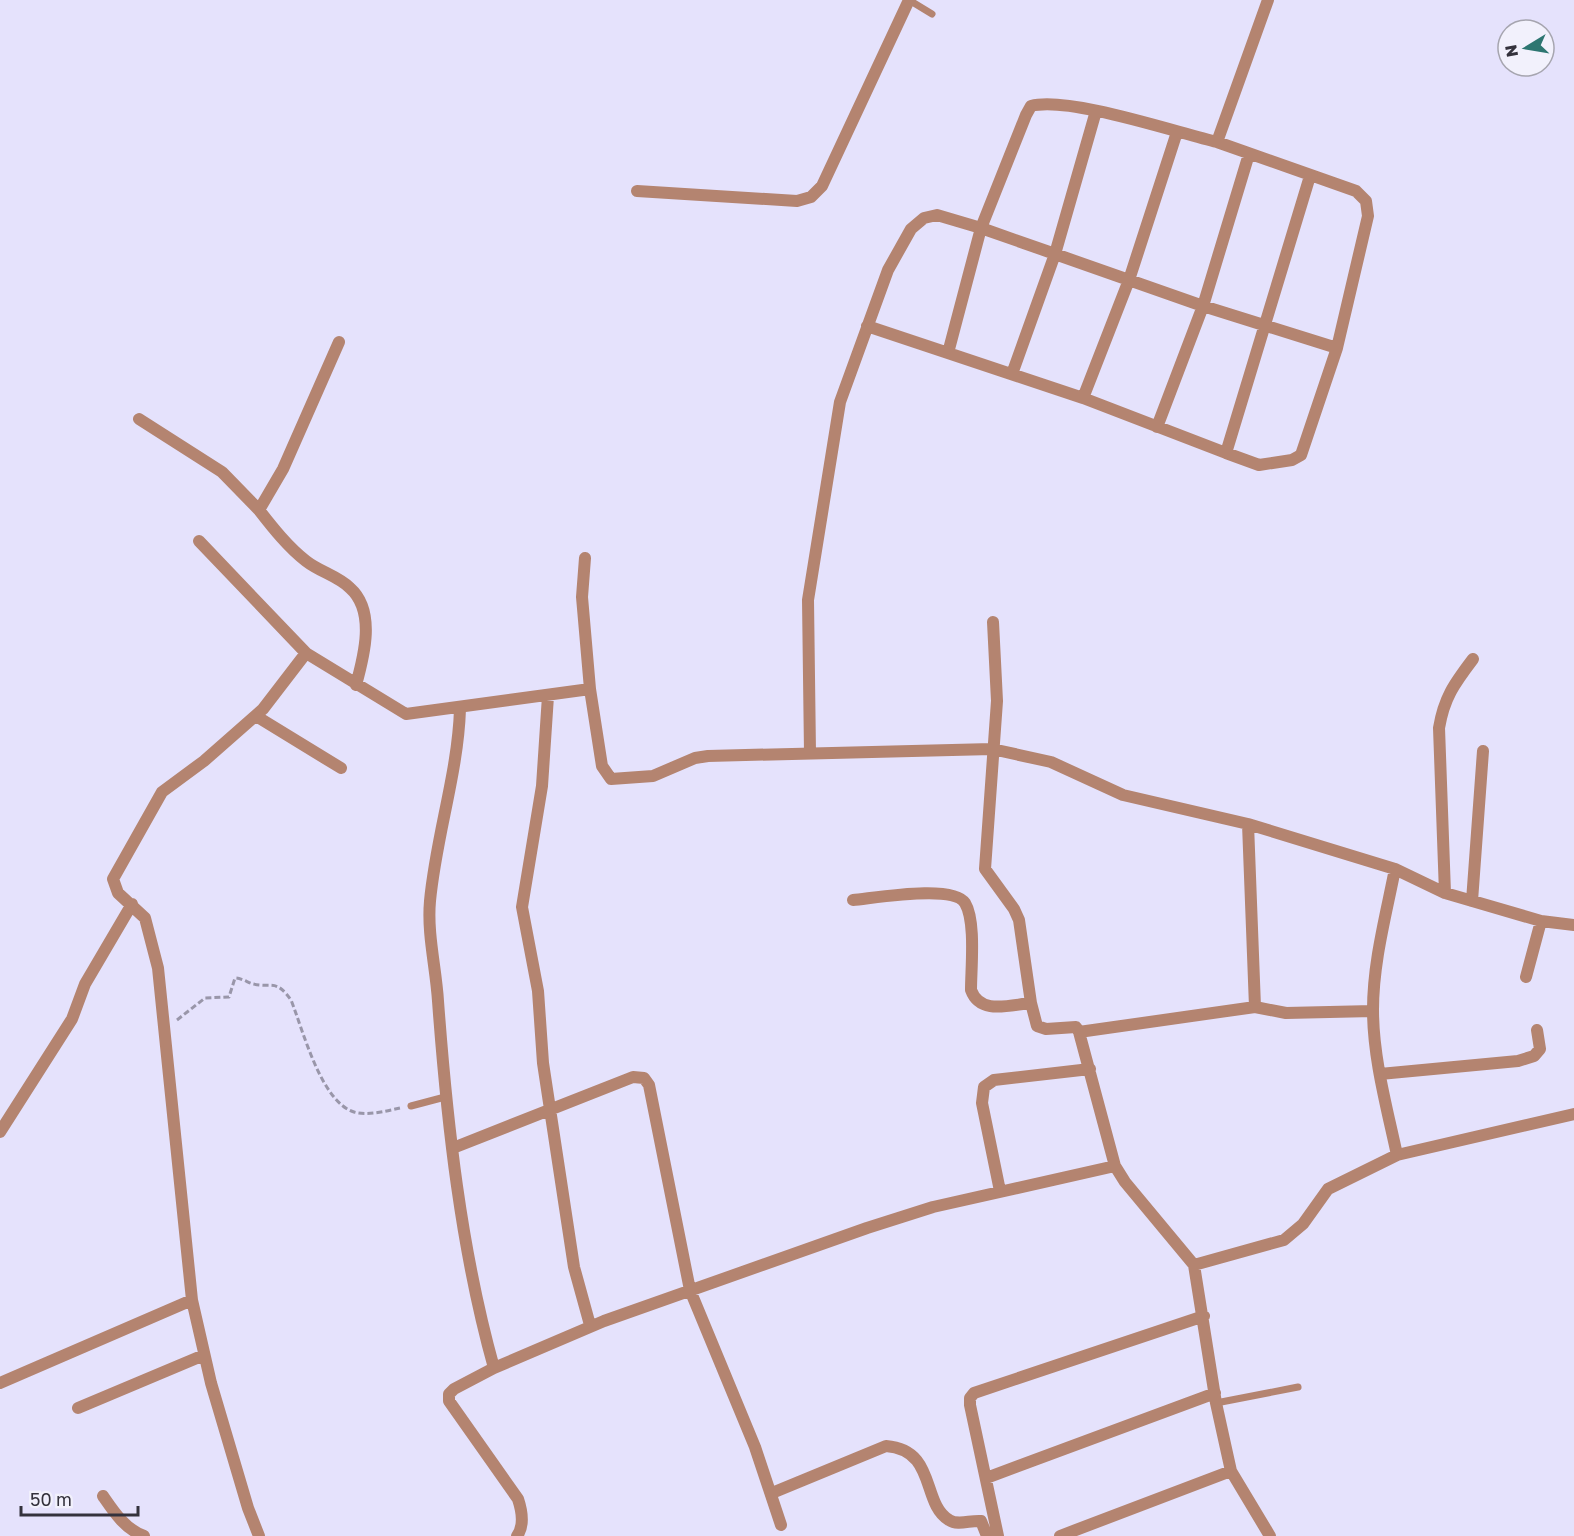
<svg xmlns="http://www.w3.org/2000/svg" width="1574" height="1536" font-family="'Golos Text',sans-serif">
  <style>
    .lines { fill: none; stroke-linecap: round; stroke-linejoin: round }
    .path { stroke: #9996a9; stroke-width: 3; stroke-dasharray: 6 3; stroke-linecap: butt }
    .service { stroke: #b48470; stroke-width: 7 }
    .minor { stroke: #b48470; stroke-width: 12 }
  </style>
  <rect width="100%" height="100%" fill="#e5e2fc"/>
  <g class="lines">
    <!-- path -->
    <path class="path" d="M177,1020L205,998L229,997L235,978C241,978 247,982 253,984C273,988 276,979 291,1000C303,1030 321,1102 354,1112C368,1116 386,1111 400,1108"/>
    <!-- service -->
    <path class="service" d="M909,0L932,14
      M411,1106L445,1097
      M1216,1403L1298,1387"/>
    <!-- minor -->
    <path class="minor" d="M637,191L797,201L811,197L822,186L909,0
      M867,326L948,353L981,228L1055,254L1096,111
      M339,342L283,469L259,510C273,528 288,547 306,561C320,572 338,576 350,588C376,611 364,656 356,685
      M948,353L1083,398L1129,280L1177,132
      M1012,374L1055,254L1203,306L1337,348L1368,216L1366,201L1356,191L1217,142
      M1083,398L1226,453L1310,176
      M139,419L222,472L259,510
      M1157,427L1203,306L1249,154
      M1226,453L1259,465L1292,460L1301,455L1337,348
      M199,541L306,653L406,714L590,689L602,766L611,779L653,776L695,758L708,756L992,749L1051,762L1123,795L1248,824L1395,869L1445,893L1541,921L1574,925
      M585,558L582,597L590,689
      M993,622L997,701L985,869L1014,909L1019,920L1031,1003L1037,1026L1046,1029L1076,1027L1079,1032L1115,1166L1125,1182L1194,1265L1216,1403L1231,1471L1270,1536
      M548,696L542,786L522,907L538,991L543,1063L574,1267L590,1325
      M460,709C458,773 436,836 430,901C427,934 436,968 438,1001C447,1123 461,1250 494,1368L604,1321L867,1228L933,1207L1115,1166
      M256,716L341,768
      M810,753L808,600L840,402L888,270L911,229L924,218L937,215L981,228L1026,115L1031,106C1068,96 1175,132 1217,142L1268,0
      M1248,824L1255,1007
      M1395,869C1386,915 1373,962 1373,1010C1373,1058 1387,1108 1397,1155
      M1445,893L1439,728C1444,698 1454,684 1473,659
      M853,900C875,898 953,884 965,903C976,921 971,968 971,990C980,1015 1009,1005 1031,1003
      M1472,901L1483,751
      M1526,977L1541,921
      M1079,1032L1255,1007L1286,1013L1373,1011
      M1380,1074L1518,1061L1534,1056L1540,1049L1537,1030
      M0,1132L72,1019L85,984L132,904
      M453,1148L633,1077L644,1078L649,1085L690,1290L755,1447L781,1525
      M1000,1191L982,1103L984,1087L994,1080L1090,1069
      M1194,1265L1284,1240L1303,1224L1328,1189L1397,1155L1574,1114
      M494,1368L454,1389L449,1394V1401L518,1499C522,1511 525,1525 517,1536
      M0,1383L192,1300
      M78,1408L204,1355
      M986,1478L1215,1393
      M772,1493L886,1446C937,1450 921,1503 949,1520C958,1526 970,1520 981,1521L987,1536
      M103,1496C114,1512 125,1529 144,1536
      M259,1536L248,1508L211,1383L192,1300L158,968L145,918L118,893L113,879L162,792L204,761L263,709L306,653
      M998,1536L970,1405V1398L974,1393L1204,1316
      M1060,1536L1231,1471"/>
  </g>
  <!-- north arrow -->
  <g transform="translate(1526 48) rotate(259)"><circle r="28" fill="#f2f1fc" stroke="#a6a5af" stroke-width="1.5"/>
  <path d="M0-4.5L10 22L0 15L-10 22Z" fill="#2d7671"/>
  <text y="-9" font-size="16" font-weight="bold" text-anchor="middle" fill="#34323c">N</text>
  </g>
  <!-- scale -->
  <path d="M21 1506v9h117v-9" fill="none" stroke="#34323c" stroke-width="3"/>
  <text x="30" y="1506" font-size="18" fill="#34323c" stroke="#f2f1fc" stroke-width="4.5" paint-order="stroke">50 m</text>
</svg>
